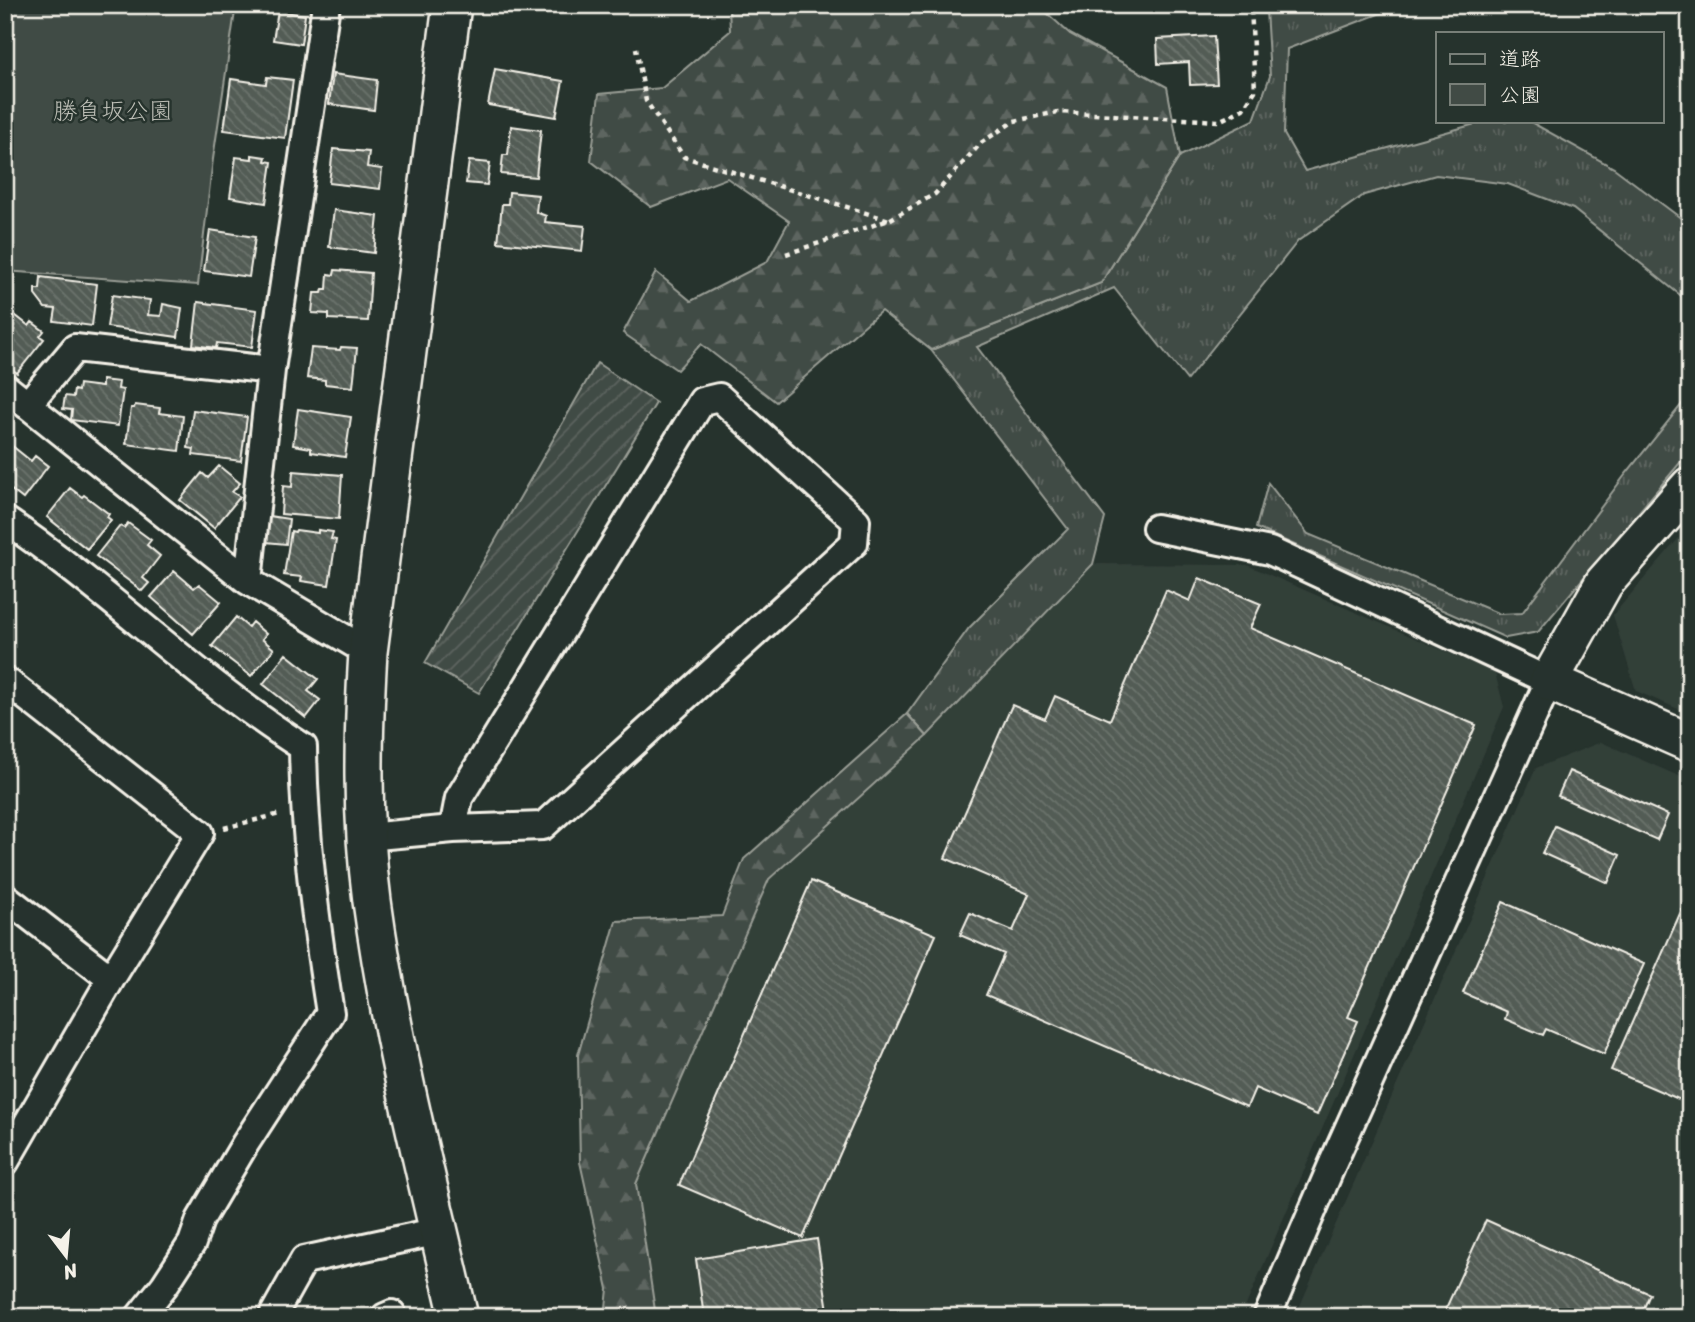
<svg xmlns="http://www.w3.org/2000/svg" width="1695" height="1322" font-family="Sriracha,'Klee One',sans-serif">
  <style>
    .built { fill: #333f39 }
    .grass { fill: url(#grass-tufts); stroke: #9a9e96; stroke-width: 2 }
    .forest { fill: url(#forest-firs); stroke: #9a9e96; stroke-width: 2 }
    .park { fill: #414b45; stroke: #9a9e96; stroke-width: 2 }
    .garden { fill: url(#garden-furrows); stroke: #9a9e96; stroke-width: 2 }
    .building { fill: url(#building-back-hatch); stroke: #f4f1e8; stroke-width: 2 }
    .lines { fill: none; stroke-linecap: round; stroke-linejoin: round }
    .street-casing { stroke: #f4f1e8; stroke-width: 32 }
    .secondary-casing { stroke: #f4f1e8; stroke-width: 42 }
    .path { stroke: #f4f1e8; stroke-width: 4.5; stroke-dasharray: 5 5; stroke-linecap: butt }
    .street { stroke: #26332d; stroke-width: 26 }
    .secondary { stroke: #26332d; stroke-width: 37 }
    .labels { text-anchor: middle; stroke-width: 5; stroke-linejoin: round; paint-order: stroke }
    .park-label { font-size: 24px; fill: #bebfb7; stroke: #26332d }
  </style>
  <defs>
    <pattern id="grass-tufts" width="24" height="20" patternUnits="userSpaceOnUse" patternTransform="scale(1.75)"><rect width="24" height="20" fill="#414b45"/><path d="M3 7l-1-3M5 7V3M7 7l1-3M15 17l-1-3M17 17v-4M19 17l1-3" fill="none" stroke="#5d6560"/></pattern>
    <pattern id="forest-firs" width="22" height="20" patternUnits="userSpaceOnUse" patternTransform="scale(1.75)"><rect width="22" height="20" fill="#414b45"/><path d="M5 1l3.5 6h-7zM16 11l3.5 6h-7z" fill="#5d6560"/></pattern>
    <pattern id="garden-furrows" width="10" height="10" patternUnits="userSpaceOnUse" patternTransform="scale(1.75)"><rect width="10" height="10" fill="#414b45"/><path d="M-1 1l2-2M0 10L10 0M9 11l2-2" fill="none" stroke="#5d6560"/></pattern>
    <pattern id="building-back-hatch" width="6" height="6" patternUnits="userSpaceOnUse" patternTransform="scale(1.75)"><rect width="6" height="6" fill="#525c55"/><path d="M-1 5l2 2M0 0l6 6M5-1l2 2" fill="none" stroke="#6c746d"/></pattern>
  </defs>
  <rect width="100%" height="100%" fill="#26332d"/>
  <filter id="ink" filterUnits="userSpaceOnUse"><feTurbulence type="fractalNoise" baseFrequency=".0143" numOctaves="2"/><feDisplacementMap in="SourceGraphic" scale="14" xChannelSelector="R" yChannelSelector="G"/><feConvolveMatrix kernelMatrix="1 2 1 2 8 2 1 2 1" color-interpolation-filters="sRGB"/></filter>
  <g filter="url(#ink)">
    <!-- built -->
    <path class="built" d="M1690,525V714L1636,691L1613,615Z
      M1093,564L1247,565L1495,673L1504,707L1241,1317H656L635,1184L769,879L928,736Z
      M1601,742L1690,781V1317H1295L1536,768Z"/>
    <!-- grass -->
    <path class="grass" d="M1289,5H1402L1287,49L1284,134L1305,171L1486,121H1529L1614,168L1690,225V303L1573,209L1508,184L1436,175L1364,195L1298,241L1187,380L1114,288L977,347L1105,518L1093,564L927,736L907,714L969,628L1068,529L931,350L1101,283L1180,156L1254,120L1270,76L1266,10Z
      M1690,394V451L1538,632L1506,638L1256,528L1268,483L1308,534L1500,614L1522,613L1625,475Z"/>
    <!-- forest -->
    <path class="forest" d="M729,5H1038L1070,34L1167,87L1180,156L1101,283L931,350L881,311L776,402L701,344L677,370L623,333L656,272L691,301L767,262L789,221L727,178L651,207L591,161L599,94L662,88L730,31Z
      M907,714L927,736L769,879L636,1184L656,1317H605L608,1289L580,1162L578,1055L616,921L722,916L744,859Z"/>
    <!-- park -->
    <path class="park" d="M5,5H236L213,159L198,285L5,271Z"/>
    <!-- garden -->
    <path class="garden" d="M597,363L656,403L479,693L425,663Z"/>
    <!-- building -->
    <path class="building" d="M278,11L305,15L301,44L273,40Z
      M1214,36L1217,84L1190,85L1189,62L1158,64L1157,39Z
      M495,69L563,81L556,117L488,105Z
      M333,74L377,80L374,110L329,104Z
      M267,77L293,80L285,138L224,130L231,79L266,84Z
      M511,126L541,130L536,177L501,174L503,155H508Z
      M333,149L369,152L367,167L382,169L380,189L329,183Z
      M252,155L266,157L265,161L272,162L266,203L230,197L236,157L252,159Z
      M469,161L490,163L487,185L466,183Z
      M509,192L538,195L536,212L546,216L545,222L585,226L582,251L498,242L502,204H508Z
      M334,210L378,216L374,253L329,247Z
      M210,230L255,237L249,277L204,271Z
      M335,270L371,273L368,321L329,319V314L312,313L314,293H322L323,289H327L328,274L334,275Z
      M41,277L97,284L92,326L54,321L56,309L45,308L35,295V289H40Z
      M112,295L150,300L148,315L161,316L163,304L182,308L178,337L107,327Z
      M198,302L257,310L252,347L217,343L216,348L193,345Z
      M11,312L29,326L32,322L44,331L40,336L44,339L17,373L5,364V315L8,317Z
      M341,347L357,348L353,387L325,384V380L307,378L311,348L340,350Z
      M102,380L119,382L118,389L123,390L118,426L71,420L72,410L63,409L65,396L73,397L74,390L78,391L79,384L102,387Z
      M135,405L160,408L159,413L183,416L179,451L126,444L131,408H134Z
      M298,409L351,417L345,457L311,452V448L293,445Z
      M193,410L247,417L241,461L193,455L194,449L188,448Z
      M11,445L31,461L35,456L48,466L23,499L5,485V451Z
      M219,466L240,483L232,492L240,497L214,528L180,500L202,473L208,478Z
      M293,471L342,475L339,519L281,514L283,486L292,487Z
      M70,488L82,497L84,495L109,514L107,517L111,520L87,549L47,517Z
      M269,516L289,519L286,544L266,542Z
      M128,523L151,540L147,545L160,556L143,578L149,583L142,591L96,556L120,526L124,528Z
      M296,530L318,533V530L333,532L331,539L336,540L329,585L301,581L302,577L284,575L291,531L295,532Z
      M174,571L194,588L199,584L221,602L193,634L151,597Z
      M1199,578L1261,604L1250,628L1476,725L1348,1017L1358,1021L1317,1115L1255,1088L1247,1107L986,995L1004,954L960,935L970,913L1013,931L1029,894L945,858L1012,705L1045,719L1055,696L1110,720L1166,590L1190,601Z
      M236,617L248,627L252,622L266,634L262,639L274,649L251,676L212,646Z
      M286,654L318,679L308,691L320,700L306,718L263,684Z
      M1569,771L1668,815L1657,840L1558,796Z
      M1555,826L1620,855L1608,883L1542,853Z
      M811,881L936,935L803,1238L679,1185Z
      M1690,891V1104L1611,1070Z
      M1503,902L1644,964L1604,1054L1546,1029L1543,1035L1505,1019L1507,1012L1463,993Z
      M1486,1220L1650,1294L1640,1317H1442Z
      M817,1239L829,1317H704L696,1259Z"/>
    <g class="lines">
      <!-- street casing -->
      <g class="street-casing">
        <path id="street" d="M5,387L248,581L368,652
          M27,405L75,348L271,370
          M5,520C109,590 197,680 303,747C304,836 316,924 330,1013L245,1144L200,1220L192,1243L164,1286L139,1317
          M1156,528L1270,551L1549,681L1332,1165L1267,1317
          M248,581L271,370L326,5
          M5,680L200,833L111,979L5,1162
          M366,837L453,829L543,826L854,543L856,521L719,397L702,401L459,798L453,829
          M5,897L111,979
          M272,1317L304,1260L439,1231
          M385,1317L392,1314V1317"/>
      </g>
      <!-- secondary casing -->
      <g class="secondary-casing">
        <path id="secondary" d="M452,5L368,652C363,735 361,818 372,901C391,1041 427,1179 459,1317
          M1690,486L1604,583L1549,681L1690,743"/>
      </g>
      <!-- path -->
      <path class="path" d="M636,48L646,101L684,157L889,220
        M786,254L889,220L935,194L981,143L1014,121L1058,112L1219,121L1243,109L1255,91L1251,5
        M224,828L280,814"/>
      <!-- street -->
      <use href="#street" class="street"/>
      <!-- secondary -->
      <use href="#secondary" class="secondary"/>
    </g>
  </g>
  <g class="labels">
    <!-- park labels -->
    <g class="park-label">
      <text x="113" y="119">勝負坂公園</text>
    </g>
  </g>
  <!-- margin -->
  <rect width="1695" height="1322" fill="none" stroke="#26332d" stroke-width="28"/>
  <rect x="14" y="14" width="1667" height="1294" fill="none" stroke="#f4f1e8" stroke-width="2.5" filter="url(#ink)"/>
  <!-- legend -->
  <rect x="1436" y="32" width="228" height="91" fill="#26332d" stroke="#787f78" stroke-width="2"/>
  <rect x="1450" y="54" width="35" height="10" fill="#26332d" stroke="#787f78" stroke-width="2"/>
  <text x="1499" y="66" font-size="21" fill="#f4f1e8">道路</text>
  <rect x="1450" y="84" width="35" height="21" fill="#414b45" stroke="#787f78" stroke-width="2"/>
  <text x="1499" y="102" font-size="21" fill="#f4f1e8">公園</text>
  <!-- north arrow -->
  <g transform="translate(66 1256) rotate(164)" stroke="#26332d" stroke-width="5" paint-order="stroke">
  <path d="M0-5L12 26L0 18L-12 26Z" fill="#f4f1e8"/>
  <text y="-10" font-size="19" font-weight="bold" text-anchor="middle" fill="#f4f1e8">N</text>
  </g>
</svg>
